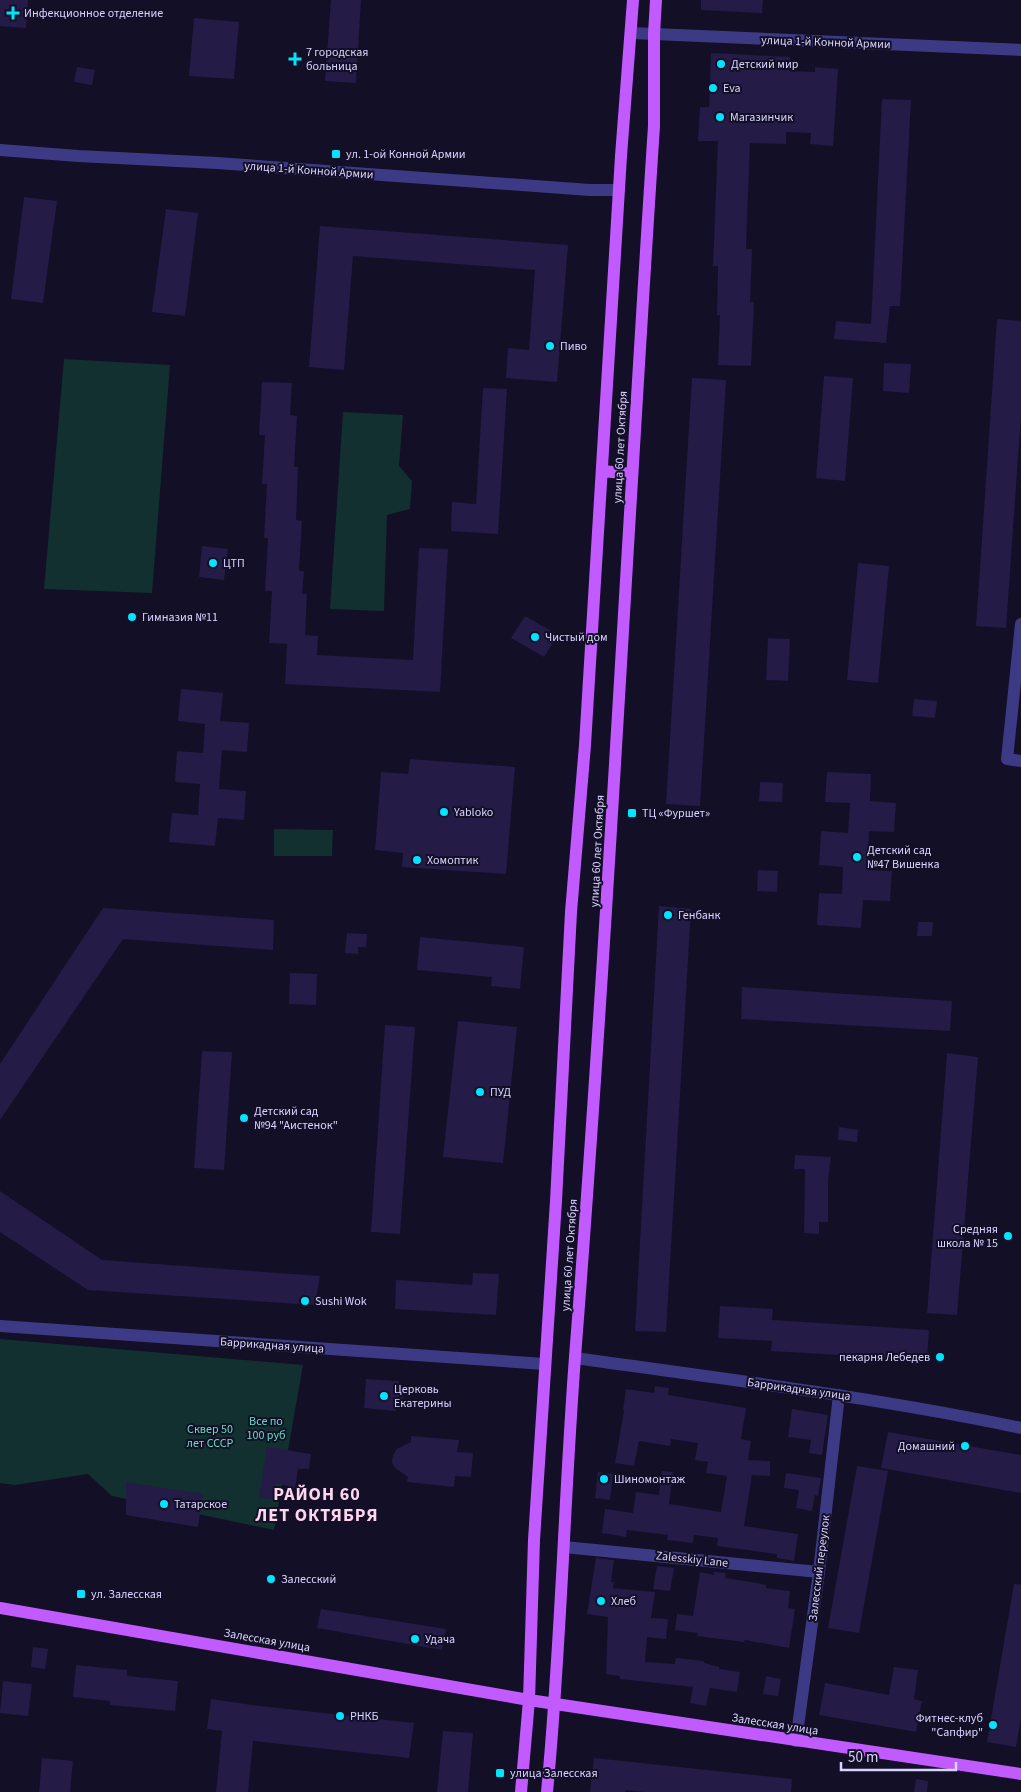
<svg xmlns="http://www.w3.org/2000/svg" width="1021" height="1792" font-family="'Source Sans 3',sans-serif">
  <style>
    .green { fill: #12302f }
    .building { fill: #241b47 }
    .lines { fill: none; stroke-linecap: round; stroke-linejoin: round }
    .minor { stroke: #3d3a85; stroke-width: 12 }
    .major { stroke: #c25bff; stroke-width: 12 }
    .poi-dot { fill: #00e5ff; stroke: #130f26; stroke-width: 2 }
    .labels { text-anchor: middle; stroke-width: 4; stroke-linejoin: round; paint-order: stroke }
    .poi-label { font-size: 12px; fill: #d9d4ff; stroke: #130f26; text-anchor: start }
    .street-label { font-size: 12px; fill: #d9d4ff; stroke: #130f26 }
    .park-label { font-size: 12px; fill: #5fe0c0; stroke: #130f26 }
    .district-label { font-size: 18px; font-weight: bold; letter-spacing: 1px; fill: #ffd6f0; stroke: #130f26 }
  </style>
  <rect width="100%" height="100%" fill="#130f26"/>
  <!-- green -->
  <path class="green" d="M64,359L170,365L152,593L44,589Z
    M343,412L403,415L399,466L412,481L410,509L387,515L384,611L330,609Z
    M274,829L333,830L332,856H274Z
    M0,1339L303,1365L274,1530L112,1496L88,1474L15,1485L0,1483Z"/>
  <!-- building -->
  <path class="building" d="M0,0H28L26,28L0,26Z
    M331,0H361L356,83L325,81Z
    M701,0H763L762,13L701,10Z
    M194,18L239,22L234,79L189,76Z
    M711,53L790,57L789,71L815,72V67L838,69L833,146L810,144L811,133L786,132V144L750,143L746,249H752L750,302H754L751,366L718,365L720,315H717L718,266H713L718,141H698L700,107H709Z
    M77,67L95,70L92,85L74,82Z
    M882,99L911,100L900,306H890L886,343L834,339L836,321L871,324Z
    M24,197L57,201L43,303L11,299Z
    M166,209L198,213L185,316L152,312Z
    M320,226L568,245L557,382L506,378L508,348L529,350L535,270L353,256L344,370L309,367Z
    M997,319L1021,321V415L1006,628L976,626Z
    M884,363L911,364L909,393L883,391Z
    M824,376L853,378L845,481L816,478Z
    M692,378L726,380L700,806L666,804Z
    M262,382L292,383L290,415L297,416L294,467H298L296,520L302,521L299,571H304L302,594H307L305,635L318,636L317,655L413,660L419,548L448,549L440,692L285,684L287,644L269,643L272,591H265L268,538H264L267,484H262L265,435H259Z
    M483,388L507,389L498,534L451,531L452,502L476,504Z
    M202,546L228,549L224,580L199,577Z
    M858,563L889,566L878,683L847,680Z
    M525,616L558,635L544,657L511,638Z
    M768,638L790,639L788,681L766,680Z
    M181,689L223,693L220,721L249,723L247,752L222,750L219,789L246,791L244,820L218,818L215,846L169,842L172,813L198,815L200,784L175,782L177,751L203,753L205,724L178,721Z
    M914,699L937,701L935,718L912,716Z
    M410,759L515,767L506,874L402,867L403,853L375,850L381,772L408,774Z
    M827,772L871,774L870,801L896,803L894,832L869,831L867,870L892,871L890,901L863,900L861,928L817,925L819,893L842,894L843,867L819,865L821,831L848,833L850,803L825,802Z
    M760,782L783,783L782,802L759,801Z
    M758,870L778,871L777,892L757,891Z
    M659,906L691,909L666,1332L635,1331Z
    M103,908L274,920L273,950L123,939L0,1120V1064Z
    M918,922H933L932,936H917Z
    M347,933L367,934L366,947H358V954L345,953Z
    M420,937L524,947L520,989L491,986L492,977L417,970Z
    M290,973L317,974L316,1005L289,1004Z
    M742,987L952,1001L950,1031L741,1019Z
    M458,1021L517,1027L503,1163L443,1157Z
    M385,1025L415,1027L400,1234L371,1232Z
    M202,1051L232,1052L224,1170L194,1168Z
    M947,1053L978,1057L957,1315L927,1313Z
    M839,1127L858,1130L857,1142L838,1140Z
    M795,1155L831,1157L828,1180V1222H819V1234L804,1233L805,1169H794Z
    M0,1191L102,1260L320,1276L315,1305L88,1290L0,1232Z
    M473,1273L499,1274L496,1315L395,1309L396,1280L472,1285Z
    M720,1306L773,1309L772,1320L929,1330L927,1360L771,1351L772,1341L718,1338Z
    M366,1379L399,1381L398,1389H404L402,1404H397L396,1411L364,1408Z
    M655,1386L669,1388L668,1395L746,1408L741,1439L751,1441L748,1460L770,1461V1476L752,1475L744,1526L798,1534L794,1561L777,1558V1554L717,1546L718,1538L694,1535L693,1543L667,1540L668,1535L627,1530L626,1537L602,1533L605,1509L633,1513L636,1492L659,1495L662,1471L673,1472L669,1504L721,1512L727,1476L706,1473L708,1462L695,1460L698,1443L671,1439L670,1446L639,1441L634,1466L615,1463L624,1411L623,1410L626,1389L654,1393Z
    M792,1409L828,1415L822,1455L809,1453L811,1440L788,1437Z
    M888,1432L1021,1455V1493L881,1468Z
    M411,1436L459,1440L457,1452L473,1453L471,1477L455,1476L454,1487L407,1482L408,1477L395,1468L392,1462L393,1455L397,1449L411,1442Z
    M267,1447L311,1454L309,1469H298L295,1488L276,1483L272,1499L259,1498Z
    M857,1466L888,1471L859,1633L828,1628Z
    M598,1472L613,1474L610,1500L595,1498Z
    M786,1473L821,1478L818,1496L815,1495L812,1511L796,1508L799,1490L784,1488Z
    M126,1482L203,1494L198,1527L126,1515Z
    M596,1558L614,1560L611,1582H614L613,1588L655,1592L651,1618L668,1619L666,1639L647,1637L645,1662L675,1664L676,1658L704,1661V1663L719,1667V1669L740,1672L737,1692L710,1688L706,1706L690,1703L693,1687L620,1679V1676L606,1674L608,1617L587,1614Z
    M657,1566L674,1568L670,1591L653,1589Z
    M700,1572L714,1575V1572L726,1573L725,1578L751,1582L766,1585V1588L790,1591L788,1608L795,1609L789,1648L745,1640L744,1642L697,1636L698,1633L675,1630L677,1614L693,1616Z
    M1014,1584L1021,1585V1718L1016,1747L987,1742Z
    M321,1609L446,1629L442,1650L317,1628Z
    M33,1647L48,1649L45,1669L31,1667Z
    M76,1665L127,1670V1676L178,1681L175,1711L110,1705V1701L73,1697Z
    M894,1667L918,1670L914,1699L922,1701L916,1732L819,1715L825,1683L889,1695Z
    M766,1676L781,1679L778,1696L763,1694Z
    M3,1681L32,1684L28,1716L0,1713Z
    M211,1699L252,1705L414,1723L409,1758L253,1741L248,1792H216L222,1731L207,1729Z
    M443,1731L473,1733L468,1792H437Z
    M42,1758L73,1761L70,1792H39Z
    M594,1758L792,1779L791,1792H644L626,1790L625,1792H590Z
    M916,1779L928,1781L927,1792H914Z"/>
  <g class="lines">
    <!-- minor -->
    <path class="minor" d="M631,33L1021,50
      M0,150L78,156L217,163L590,190H619
      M1021,624L1007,759L1021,761
      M0,1326L545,1364
      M575,1358C724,1379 874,1397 1021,1428
      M564,1547L819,1572
      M796,1741L819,1572L839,1395"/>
    <!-- major -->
    <path class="major" d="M603,471L632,474
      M0,1608L529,1700L1021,1774
      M521,1792L529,1700L534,1540L556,1201L571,912L585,745L621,156L633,0
      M547,1792C561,1647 564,1502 575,1357C607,947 627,536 654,126V34L656,0"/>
  </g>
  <!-- markers -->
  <g class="poi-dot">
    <path d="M10.5 5.5h5v5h5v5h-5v5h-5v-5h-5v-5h5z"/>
    <path d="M292.5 51.5h5v5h5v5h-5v5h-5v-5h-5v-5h5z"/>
    <circle cx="721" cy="64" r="5"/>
    <circle cx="713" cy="88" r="5"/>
    <circle cx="720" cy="117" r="5"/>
    <rect x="331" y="149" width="10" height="10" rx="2.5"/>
    <circle cx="550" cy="346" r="5"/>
    <circle cx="213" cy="563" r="5"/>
    <circle cx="132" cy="617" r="5"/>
    <circle cx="535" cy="637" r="5"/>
    <circle cx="444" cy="812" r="5"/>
    <rect x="627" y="808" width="10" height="10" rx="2.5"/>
    <circle cx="857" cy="857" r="5"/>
    <circle cx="417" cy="860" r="5"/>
    <circle cx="668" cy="915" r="5"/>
    <circle cx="480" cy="1092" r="5"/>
    <circle cx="244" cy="1118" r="5"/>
    <circle cx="1008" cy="1236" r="5"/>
    <circle cx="305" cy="1301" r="5"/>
    <circle cx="940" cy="1357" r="5"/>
    <circle cx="384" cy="1396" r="5"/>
    <circle cx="965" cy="1446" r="5"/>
    <circle cx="604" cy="1479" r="5"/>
    <circle cx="164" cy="1504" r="5"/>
    <circle cx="271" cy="1579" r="5"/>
    <rect x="76" y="1589" width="10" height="10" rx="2.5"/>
    <circle cx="601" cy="1601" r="5"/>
    <circle cx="415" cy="1639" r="5"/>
    <circle cx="340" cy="1716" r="5"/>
    <circle cx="993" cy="1725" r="5"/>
    <rect x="495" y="1768" width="10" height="10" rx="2.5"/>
  </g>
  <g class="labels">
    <!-- poi labels -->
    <g class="poi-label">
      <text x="24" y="17">Инфекционное отделение</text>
      <text x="306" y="56">7 городская<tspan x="306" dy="14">больница</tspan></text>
      <text x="731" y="68">Детский мир</text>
      <text x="723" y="92">Eva</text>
      <text x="730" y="121">Магазинчик</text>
      <text x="346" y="158">ул. 1-ой Конной Армии</text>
      <text x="560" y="350">Пиво</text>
      <text x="223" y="567">ЦТП</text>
      <text x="142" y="621">Гимназия №11</text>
      <text x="545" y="641">Чистый дом</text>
      <text x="454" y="816">Yabloko</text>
      <text x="642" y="817">ТЦ «Фуршет»</text>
      <text x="867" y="854">Детский сад<tspan x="867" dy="14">№47 Вишенка</tspan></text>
      <text x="427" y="864">Хомоптик</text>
      <text x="678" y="919">Генбанк</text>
      <text x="490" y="1096">ПУД</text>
      <text x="254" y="1115">Детский сад<tspan x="254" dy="14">№94 "Аистенок"</tspan></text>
      <text x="998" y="1233" text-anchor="end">Средняя<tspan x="998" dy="14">школа № 15</tspan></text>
      <text x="315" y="1305">Sushi Wok</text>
      <text x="930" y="1361" text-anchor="end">пекарня Лебедев</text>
      <text x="394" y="1393">Церковь<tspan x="394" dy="14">Екатерины</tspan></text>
      <text x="955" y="1450" text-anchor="end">Домашний</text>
      <text x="614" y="1483">Шиномонтаж</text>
      <text x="174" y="1508">Татарское</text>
      <text x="281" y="1583">Залесский</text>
      <text x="91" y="1598">ул. Залесская</text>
      <text x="611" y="1605">Хлеб</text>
      <text x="425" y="1643">Удача</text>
      <text x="350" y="1720">РНКБ</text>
      <text x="983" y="1722" text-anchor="end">Фитнес-клуб<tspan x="983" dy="14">"Сапфир"</tspan></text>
      <text x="510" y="1777">улица Залесская</text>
    </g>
    <!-- street labels -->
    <g class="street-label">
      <text transform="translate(826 42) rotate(2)" y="4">улица 1-й Конной Армии</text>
      <text transform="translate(309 170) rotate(4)" y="4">улица 1-й Конной Армии</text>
      <text transform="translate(620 447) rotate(-87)" y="4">улица 60 лет Октября</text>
      <text transform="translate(597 851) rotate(-87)" y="4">улица 60 лет Октября</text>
      <text transform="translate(569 1255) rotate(-86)" y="4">улица 60 лет Октября</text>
      <text transform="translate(272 1345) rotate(4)" y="4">Баррикадная улица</text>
      <text transform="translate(799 1389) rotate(8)" y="4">Баррикадная улица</text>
      <text transform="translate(692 1559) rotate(6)" y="4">Zalesskiy Lane</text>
      <text transform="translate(819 1568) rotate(-83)" y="4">Залесский переулок</text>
      <text transform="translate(267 1640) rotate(10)" y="4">Залесская улица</text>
      <text transform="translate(775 1724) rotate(9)" y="4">Залесская улица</text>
    </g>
    <!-- park labels -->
    <g class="park-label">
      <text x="266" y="1425">Все по<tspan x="266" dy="14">100 руб</tspan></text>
      <text x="210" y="1433">Сквер 50<tspan x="210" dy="14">лет СССР</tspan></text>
    </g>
    <!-- district labels -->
    <g class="district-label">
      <text x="317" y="1500">РАЙОН 60<tspan x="317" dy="21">ЛЕТ ОКТЯБРЯ</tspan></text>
    </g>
  </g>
  <!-- scale -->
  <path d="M841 1762v8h115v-8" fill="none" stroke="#d9d4ff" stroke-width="2.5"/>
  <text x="848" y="1762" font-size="15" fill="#d9d4ff" stroke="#130f26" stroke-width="4" paint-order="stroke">50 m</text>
</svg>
